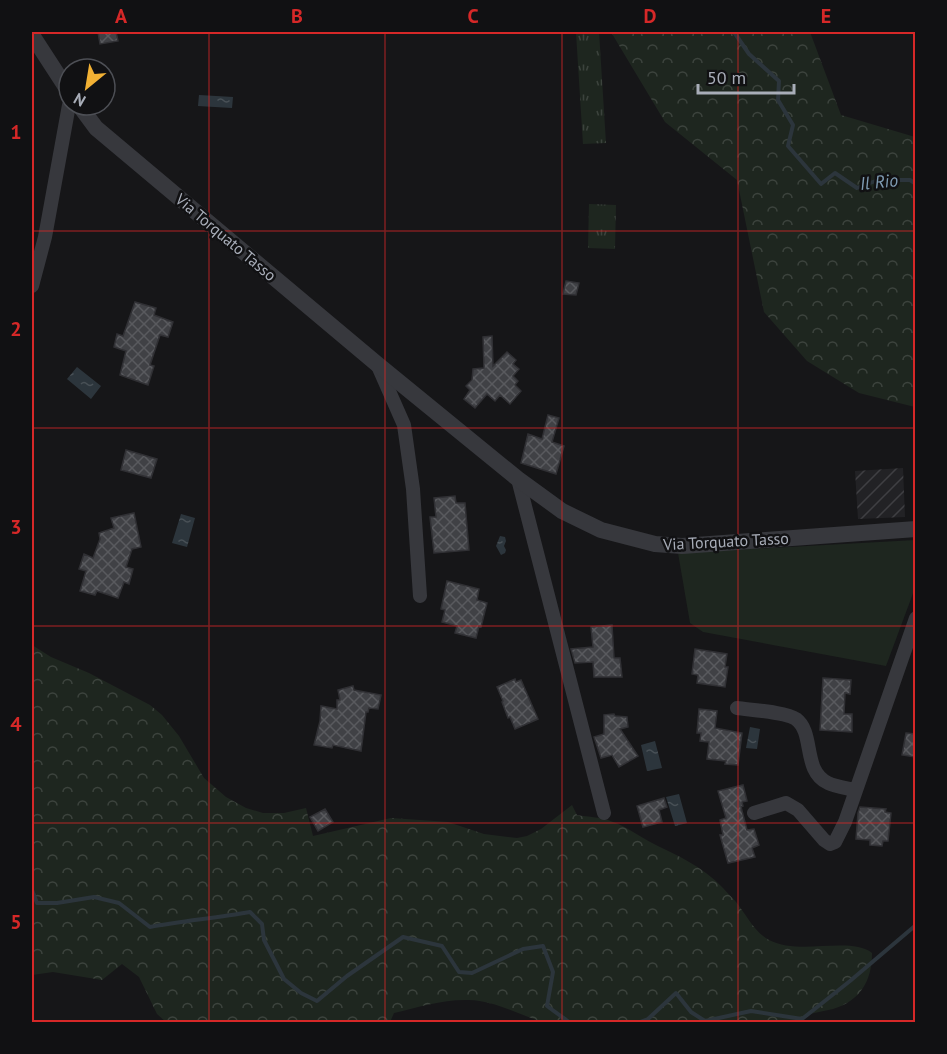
<svg xmlns="http://www.w3.org/2000/svg" width="947" height="1054" font-family="'PT Sans',sans-serif">
  <style>
    .industrial { fill: url(#industrial-furrows) }
    .grass { fill: #1e261f }
    .forest { fill: url(#forest-crowns) }
    .park { fill: url(#park-tufts) }
    .water { fill: url(#water-ripples) }
    .lines { fill: none; stroke-linecap: round; stroke-linejoin: round }
    .stream { stroke: #2c353c; stroke-width: 4 }
    .building { fill: url(#building-cross-hatch); stroke: #303034; stroke-width: 1.5 }
    .minor { stroke: #37383d; stroke-width: 14 }
    .tertiary { stroke: #37383d; stroke-width: 16 }
    .grid { fill: none; stroke: #d62828; stroke-width: 1.5; stroke-opacity: 0.55 }
    .labels { text-anchor: middle; stroke-width: 5; stroke-linejoin: round; paint-order: stroke }
    .street-label { font-size: 16px; fill: #a8adb8; stroke: #111113 }
    .water-label { font-size: 18px; font-style: italic; fill: #7f9bb3; stroke: #111113 }
    .neatline { fill: none; stroke: #d62828; stroke-width: 2 }
    .grid-label { font-size: 20px; text-anchor: middle; font-weight: bold; fill: #d62828 }
  </style>
  <defs>
    <pattern id="industrial-furrows" width="10" height="10" patternUnits="userSpaceOnUse" patternTransform="scale(1.5)"><rect width="10" height="10" fill="#222225"/><path d="M-1 1l2-2M0 10L10 0M9 11l2-2" fill="none" stroke="#3f3f43"/></pattern>
    <pattern id="forest-crowns" width="20" height="18" patternUnits="userSpaceOnUse" patternTransform="scale(1.5)"><rect width="20" height="18" fill="#1e261f"/><path d="M2 6a3 3 0 1 1 6 0M12 15a3 3 0 1 1 6 0" fill="none" stroke="#3c433d"/></pattern>
    <pattern id="park-tufts" width="24" height="20" patternUnits="userSpaceOnUse" patternTransform="scale(1.5)"><rect width="24" height="20" fill="#1e261f"/><path d="M3 7l-1-3M5 7V3M7 7l1-3M15 17l-1-3M17 17v-4M19 17l1-3" fill="none" stroke="#3c433d"/></pattern>
    <pattern id="water-ripples" width="26" height="14" patternUnits="userSpaceOnUse" patternTransform="scale(1.5)"><rect width="26" height="14" fill="#2c353c"/><path d="M2 4q2-2 4 0t4 0M15 11q2-2 4 0t4 0" fill="none" stroke="#485056"/></pattern>
    <pattern id="building-cross-hatch" width="8" height="8" patternUnits="userSpaceOnUse" patternTransform="scale(1.5)"><rect width="8" height="8" fill="#404145"/><path d="M0 0l8 8M0 8l8-8" fill="none" stroke="#595a5e"/></pattern>
  </defs>
  <rect width="100%" height="100%" fill="#161618"/>
  <!-- industrial -->
  <path class="industrial" d="M903,468L905,517L858,519L855,471Z"/>
  <!-- grass -->
  <path class="grass" d="M915,540V588L886,666L703,632L690,623L678,553Z"/>
  <!-- forest -->
  <path class="forest" d="M611,32H810L841,115L915,137V407L859,393L807,361L764,312L737,180L665,122Z
    M32,645L51,657L89,673L150,705L162,715L179,736L204,778L226,797L246,808L263,813H284L306,808L313,836L391,818L448,822L484,834L517,838L527,836L541,829L572,805L577,815C588,817 602,817 613,822C627,827 640,837 654,844C680,857 702,866 723,888C727,893 732,897 736,902C746,914 754,932 769,940C799,956 850,936 872,953C872,981 860,1001 833,1009C825,1011 817,1012 810,1014C802,1017 795,1020 787,1022H542C518,1014 495,1001 469,1000C444,999 418,1007 394,1013L390,1022H166L157,1014L139,977L122,964L102,980L53,972L32,975Z"/>
  <!-- park -->
  <path class="park" d="M576,32H599L606,143L583,144Z
    M589,204L616,205L615,249L588,248Z"/>
  <!-- water -->
  <path class="water" d="M199,95L233,97L232,108L198,106Z
    M77,367L101,386L91,399L67,379Z
    M181,514L195,518L187,547L172,543Z
    M500,536L505,537L506,541L504,546L506,550L505,553L501,555L496,546Z
    M750,727L760,729L757,749L746,748Z
    M655,741L662,768L647,771L641,745Z
    M679,794L687,823L675,826L666,797Z"/>
  <g class="lines">
    <!-- stream -->
    <path class="stream" d="M734,32L749,54L779,81L778,100L793,125L788,146L821,184L835,173L857,188L878,180H910L916,184
      M32,890L37,903H57L94,897L119,903L150,927C183,921 216,918 250,912L262,924L264,940L284,979L301,993L317,1001L347,976L403,937L442,946L459,972L472,973L523,949L543,946L553,972L547,1006L569,1022
      M640,1022L648,1019L676,993L691,1012L705,1021L751,1011L802,1019L850,981L916,925"/>
  </g>
  <!-- building -->
  <path class="building" d="M98,32H116L118,41L100,44Z
    M566,281L579,283L576,295L563,294Z
    M135,302L156,308L154,315L173,322L168,337L160,335L150,365L154,366L148,385L120,375L126,351L114,347L117,334L123,336Z
    M492,336L493,366L507,352L516,360L513,364L519,369L513,376L518,381L515,385L521,391L510,404L500,395L495,401L487,394L475,408L464,399L470,390L466,386L472,380L473,369L484,368L483,337Z
    M548,415L559,418L552,442L564,446L556,474L521,463L528,434L542,439Z
    M126,450L157,459L151,478L121,470Z
    M455,496L456,503H465L469,550L434,553L430,517H436L434,498Z
    M134,513L141,547L132,549L126,567L133,569L129,584L124,582L118,598L97,591L95,595L80,591L86,571L79,569L84,554L93,558L100,539L99,533L114,528L111,518Z
    M447,581L479,589L477,600L487,603L481,627L479,626L476,638L455,633L457,626L442,622L445,610L441,609Z
    M612,625L614,658H620L622,677H594L593,662L575,663L571,649L593,647L591,627Z
    M695,649L727,654L725,667H728L725,687L697,683L698,675L692,674Z
    M823,678L851,680L850,694L845,693L844,714H852V732L820,730Z
    M515,679L516,682L521,680L538,719L515,729L510,717L508,718L502,702L503,701L497,687Z
    M353,686L354,690L381,695L378,709L369,708L368,712H366L361,751L333,745L332,748L314,745L320,721L321,706L337,709V700H340L338,690Z
    M699,709L717,711L715,728L742,733L738,765L725,764L726,761L707,759L709,742L700,741L701,733H697Z
    M614,714L615,716L627,717L628,727L620,729L638,756L619,767L612,755L601,758L594,737L604,734V715Z
    M906,733L915,734V757L902,755Z
    M743,785L747,801L742,802L743,806L741,807L747,830L754,829L759,845L752,848L755,857L728,863L720,835H723L720,820L726,818L718,791Z
    M664,798L667,807L659,810L662,822L643,827L637,806Z
    M860,807L886,809L885,812L891,813L888,841H883L882,846L870,845V840L856,839L858,813Z
    M325,809L333,822L318,831L310,817Z"/>
  <g class="lines">
    <!-- minor -->
    <path class="minor" d="M32,286L45,237L69,105
      M378,366L404,425L413,489L420,596
      M518,479L604,813
      M737,708C751,710 786,712 796,719C815,733 802,771 828,783C836,787 847,788 855,790
      M754,813L786,803L798,810L824,840L830,844L835,842L845,822L916,618"/>
    <!-- tertiary -->
    <path class="tertiary" d="M32,35L69,92
      M79,105L96,128L377,364L518,479L562,511L601,530L655,544L682,546L710,544L916,529"/>
  </g>
  <!-- grid -->
  <path class="grid" d="M209,32V1022M385,32V1022M562,32V1022M738,32V1022M32,231H916M32,428H916M32,626H916M32,823H916"/>
  <g class="labels">
    <!-- street labels -->
    <g class="street-label">
      <text transform="translate(226 237) rotate(40)" y="6">Via Torquato Tasso</text>
      <text transform="translate(726 541) rotate(-3)" y="6">Via Torquato Tasso</text>
    </g>
    <!-- water labels -->
    <g class="water-label">
      <text transform="translate(879 182) rotate(-6)" y="6">Il Rio</text>
    </g>
  </g>
  <!-- border -->
  <rect width="947" height="1054" fill="none" stroke="#111113" stroke-width="66"/>
  <!-- north arrow -->
  <g transform="translate(87 87) rotate(210)"><circle r="28" fill="#111113" stroke="#4d4f55" stroke-width="1.5"/>
  <path d="M0-4.5L10 22L0 15L-10 22Z" fill="#f2b134"/>
  <text y="-9" font-size="16" font-weight="bold" text-anchor="middle" fill="#a8adb8">N</text>
  </g>
  <!-- scale -->
  <path d="M698 84v9h96v-9" fill="none" stroke="#a8adb8" stroke-width="3"/>
  <text x="707" y="84" font-size="18" fill="#a8adb8" stroke="#111113" stroke-width="4.5" paint-order="stroke">50 m</text>
  <rect x="33" y="33" width="881" height="988" class="neatline"/>
  <g class="grid-label">
    <text x="121" y="23">A</text>
    <text x="297" y="23">B</text>
    <text x="473" y="23">C</text>
    <text x="650" y="23">D</text>
    <text x="826" y="23">E</text>
    <text x="16" y="139">1</text>
    <text x="16" y="336">2</text>
    <text x="16" y="534">3</text>
    <text x="16" y="731">4</text>
    <text x="16" y="929">5</text>
  </g>
</svg>
